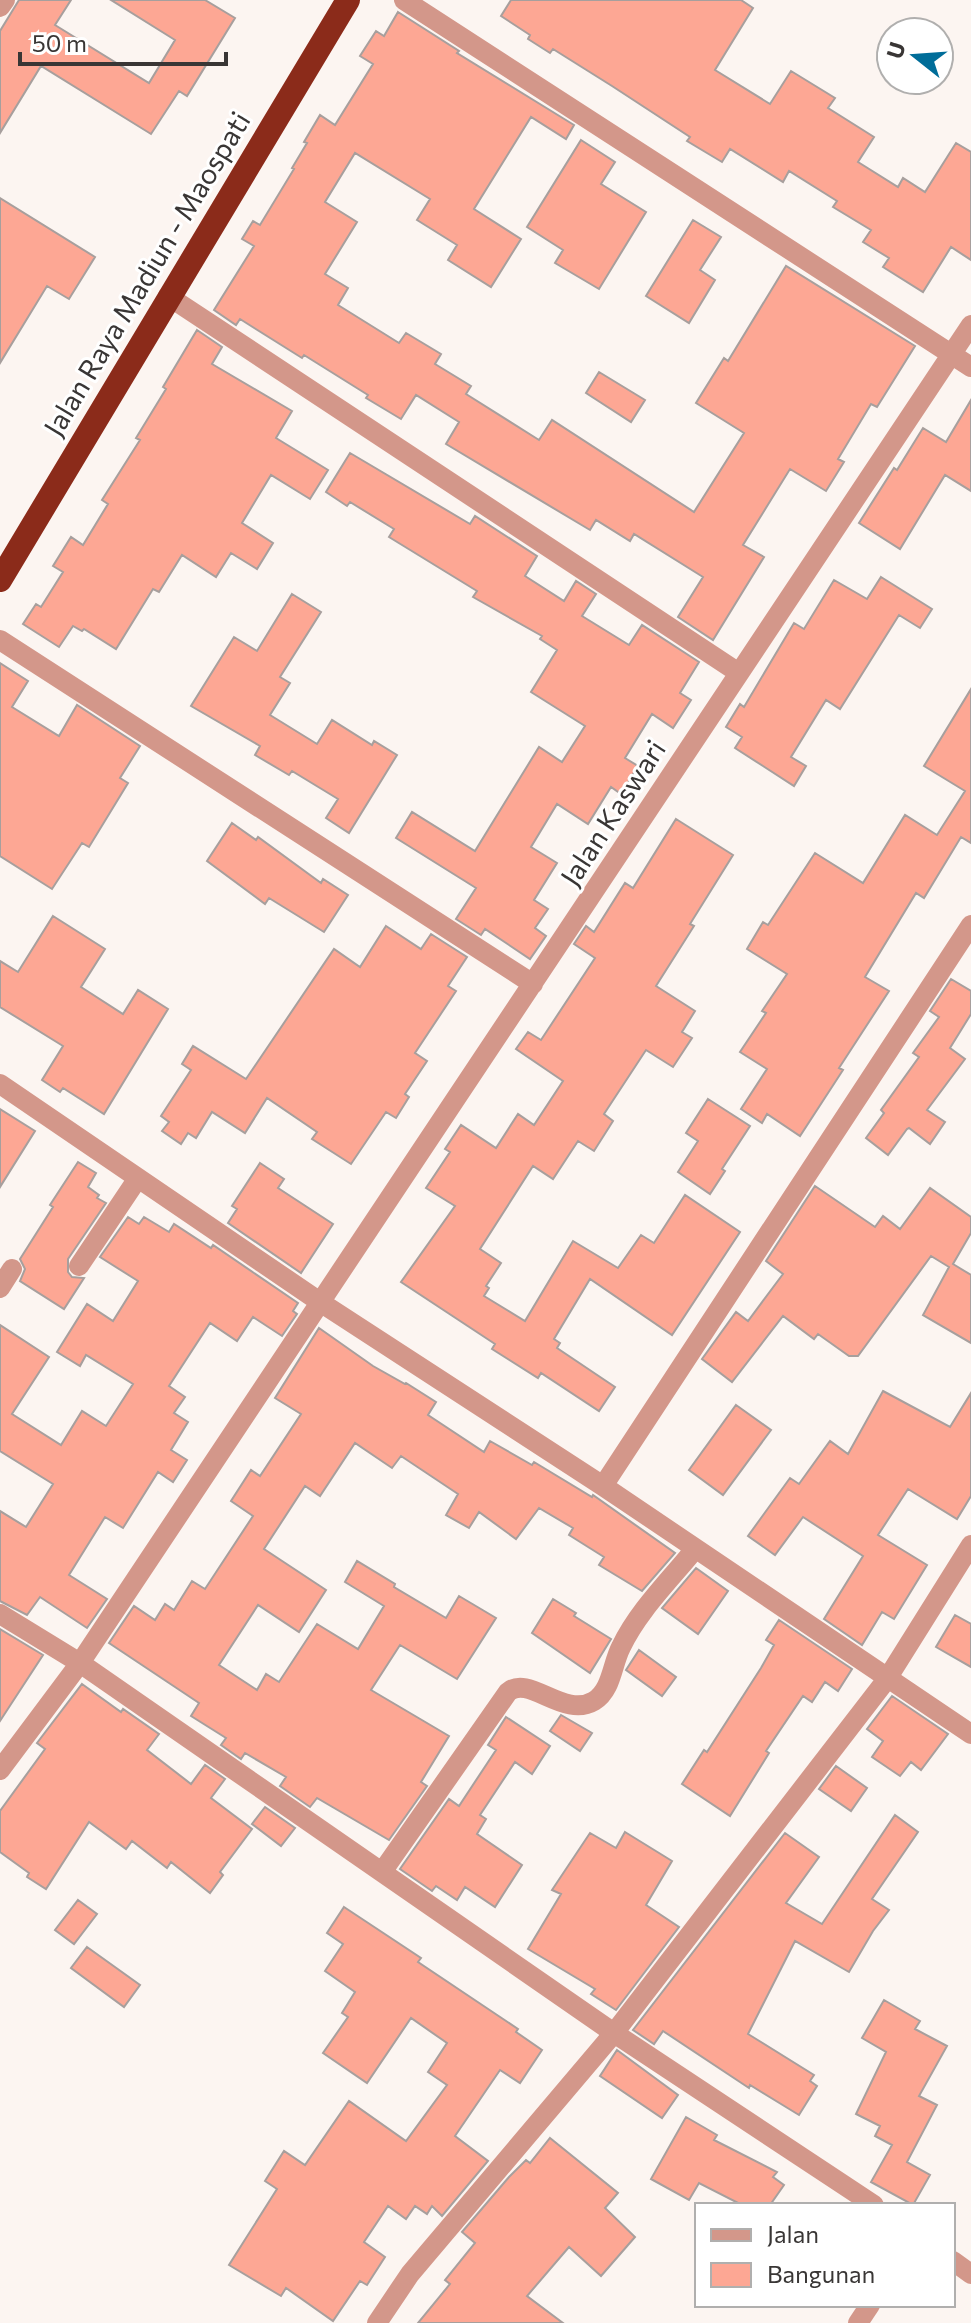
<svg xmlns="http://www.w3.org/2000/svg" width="971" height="2323" font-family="Commissioner,sans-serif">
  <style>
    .building { fill: #fda794; stroke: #a79f9d; stroke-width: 2 }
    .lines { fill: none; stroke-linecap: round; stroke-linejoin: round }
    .street { stroke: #d3978a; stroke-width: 20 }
    .highway { stroke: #8b2b1a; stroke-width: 24 }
    .labels { text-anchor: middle; stroke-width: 6; stroke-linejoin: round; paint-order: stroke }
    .street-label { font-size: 28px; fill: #393635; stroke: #fff }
  </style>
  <rect width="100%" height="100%" fill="#fcf5f1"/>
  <!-- building -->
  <path class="building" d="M19,0H71L55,25L149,83L175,40L111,0H205L235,18L187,96L179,91L151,134L41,66L0,133V31Z
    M511,0H741L753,8L715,70L770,104L791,71L835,98L828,108L874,137L858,162L898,187L903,178L925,192L956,143L971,152V260L951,247L923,292L883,267L889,258L863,242L871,230L833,207L837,201L789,171L783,182L730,149L722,162L687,141L690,137L612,86L553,49L550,53L528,39L530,35L501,16Z
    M398,12L459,51L457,53L574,125L566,139L531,117L474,209L521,239L491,287L448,260L457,245L417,220L430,199L355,153L325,202L357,222L325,274L348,288L338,305L399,343L406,333L441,354L435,364L471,386L466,394L539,440L552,420L694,512L744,433L696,403L724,358L728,361L786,266L915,346L877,407L871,404L838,459L844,462L826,491L790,469L743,545L764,557L713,640L678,617L703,577L634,534L630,541L596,520L590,530L446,444L459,422L416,395L401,419L366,398L368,395L304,355L302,358L240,319L236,325L214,310L254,246L242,239L253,221L260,225L294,169L292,168L307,143L304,142L320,115L335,125L373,64L360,56L376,31L384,36Z
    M581,140L615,162L601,184L646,212L599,289L555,263L563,250L527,227Z
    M0,198L95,257L69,299L47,286L0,363Z
    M693,220L721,237L700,270L715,280L689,323L646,296Z
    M197,330L222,347L212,364L292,411L276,438L328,470L310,499L271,475L242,523L273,543L257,569L231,553L216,577L182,555L159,592L153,589L116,649L84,629L82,631L73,626L59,647L23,624L36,604L41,607L63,572L53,566L71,537L83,545L108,504L102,500L140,440L136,438L166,389L163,387Z
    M599,372L645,400L631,422L586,393Z
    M971,400V491L945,475L900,549L859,523L894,468L897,470L923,428L946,442Z
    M350,453L470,524L475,516L537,556L525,576L564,601L576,581L596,594L582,616L629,645L642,625L699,662L680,693L691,700L673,728L652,714L625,758L638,766L621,794L611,787L588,824L557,804L531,847L557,863L534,900L548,909L535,928L546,936L530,959L485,929L481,935L456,919L476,888L396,838L412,812L475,851L539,747L562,762L585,726L531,692L557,650L540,639L542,636L473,597L477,591L389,537L394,529L350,502L347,506L326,492Z
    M881,577L932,609L920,628L899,615L840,709L826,700L791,757L806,766L794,786L735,748L742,737L726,727L740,704L744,707L794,623L804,629L834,580L867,599Z
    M292,594L321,612L280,677L290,683L270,715L317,744L332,720L372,745L374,741L397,755L349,833L326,818L338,799L292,771L289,775L255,755L260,746L191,706L234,637L257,651Z
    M0,663L28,681L12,707L59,736L77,705L140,746L120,778L128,783L89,847L82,843L52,889L0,856Z
    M971,689V843L961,837L924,898L916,893L865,977L889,991L839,1068L843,1070L800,1136L767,1114L762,1123L741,1109L767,1069L740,1052L766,1013L762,1011L787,974L747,949L763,922L768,925L815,853L863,883L905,815L937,835L965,791L924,766Z
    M676,819L733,855L690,924L694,926L656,986L695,1011L682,1032L692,1038L673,1067L646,1050L604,1114L613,1121L594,1151L578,1141L553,1179L533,1166L480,1249L501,1263L486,1286L489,1288L484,1296L525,1321L573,1241L618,1268L641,1235L654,1243L685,1195L740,1232L672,1335L590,1279L554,1339L560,1343L557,1348L615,1387L599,1411L541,1373L538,1378L492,1349L495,1344L401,1282L455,1206L426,1188L450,1152L445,1149L461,1125L496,1148L518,1114L534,1125L563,1081L516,1049L528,1032L541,1040L595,958L574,944L586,926L594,932L625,883L633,888Z
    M232,823L256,840L258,837L321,883L323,879L348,895L324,932L269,898L265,904L207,861Z
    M53,916L105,949L81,987L123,1014L138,990L168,1009L104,1114L63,1088L60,1092L42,1080L63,1046L0,1007V961L18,972Z
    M386,926L421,949L431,934L467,957L448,986L456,991L415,1053L427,1061L405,1094L409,1097L396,1118L386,1112L351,1164L312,1139L317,1132L267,1098L245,1133L212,1112L196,1138L188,1133L181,1144L162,1131L169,1122L161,1116L191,1070L182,1064L193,1046L246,1079L334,949L360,967Z
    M951,979L971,991V1014L950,1048L965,1059L927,1110L945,1122L930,1144L909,1128L907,1129L888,1155L866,1138L884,1113L881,1110L919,1057L913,1053L939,1017L930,1011Z
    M708,1099L750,1126L722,1169L725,1171L710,1194L678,1172L698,1141L686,1133Z
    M0,1109L35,1131L0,1187Z
    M78,1162L96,1173L88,1187L99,1195L97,1198L106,1203L68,1259V1272L72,1277L84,1278L64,1309L20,1281L25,1269L20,1259L53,1207L50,1205Z
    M260,1163L284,1179L278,1188L333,1224L301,1273L228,1223L237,1209L232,1206Z
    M815,1186L875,1227L883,1216L900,1229L930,1188L971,1217V1233L953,1264L971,1275V1343L923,1315L949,1267L931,1256L858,1356H849L818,1334L814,1339L783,1316L732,1382L702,1359L736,1312L748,1321L783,1274L766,1261Z
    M128,1217L139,1224L144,1217L169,1232L174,1224L211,1248L213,1245L298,1303L293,1311L297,1314L282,1336L253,1317L237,1341L210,1323L169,1386L185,1397L174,1413L188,1422L171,1450L187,1460L173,1482L158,1472L123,1528L105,1517L69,1575L107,1599L87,1628L40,1597L27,1615L0,1601V1511L26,1527L53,1484L0,1451V1325L49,1357L12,1414L61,1445L82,1411L106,1426L133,1384L86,1355L80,1366L57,1352L87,1304L113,1321L138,1281L100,1257Z
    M319,1328L373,1366L405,1384L406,1383L436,1402L428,1415L484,1452L490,1441L532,1465L534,1462L592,1497L593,1495L675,1553L642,1591L599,1565L604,1557L569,1535L573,1528L539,1508L516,1539L479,1512L469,1528L446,1515L458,1494L401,1456L392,1468L355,1443L320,1496L305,1486L264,1549L326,1590L299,1632L258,1605L219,1665L257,1690L266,1674L279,1682L317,1624L358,1649L384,1606L345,1582L357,1561L395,1584L394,1587L446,1618L459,1596L496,1618L457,1679L400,1645L371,1690L449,1736L421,1782L427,1786L389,1840L317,1798L310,1807L280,1786L286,1777L245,1753L241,1759L221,1745L226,1738L191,1716L199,1703L109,1643L134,1606L155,1620L165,1604L174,1610L192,1581L205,1589L253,1516L231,1501L251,1470L260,1476L301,1414L275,1398Z
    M883,1391L950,1427L971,1393V1496L957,1519L908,1489L878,1535L927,1565L894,1619L882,1612L862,1645L824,1619L863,1556L803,1517L775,1555L748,1536L790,1478L799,1484L830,1441L848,1454Z
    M736,1405L771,1430L723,1495L689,1470Z
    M696,1568L728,1591L698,1634L662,1608Z
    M553,1599L576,1613L574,1616L611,1639L590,1673L532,1633Z
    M955,1615L971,1624V1667L936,1647Z
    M779,1620L852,1669L838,1691L825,1682L812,1702L803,1696L766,1751L769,1753L730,1816L682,1784L704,1750L707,1752L761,1668L774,1645L766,1640Z
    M0,1629L43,1655L0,1721Z
    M639,1650L676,1677L662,1696L626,1670Z
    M82,1684L121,1712L123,1709L159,1734L147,1750L191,1784L205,1765L225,1779L211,1798L252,1829L220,1872L223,1875L210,1893L171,1862L167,1868L132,1841L126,1849L89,1822L46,1889L27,1877L29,1873L0,1852V1811L45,1749L37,1743Z
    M892,1696L948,1734L921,1770L911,1762L900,1776L872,1757L883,1741L867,1729Z
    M561,1715L592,1733L580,1751L550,1731Z
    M506,1717L550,1746L532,1774L515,1762L480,1815L486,1819L477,1834L522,1865L495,1907L465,1887L457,1900L436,1886L432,1891L400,1869L449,1799L459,1806L496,1750L488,1745Z
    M836,1766L867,1788L851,1811L819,1789Z
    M265,1807L295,1828L281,1846L252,1824Z
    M895,1815L918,1832L872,1899L889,1910L873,1931L849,1972L795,1941L748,2034L814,2075L810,2081L817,2086L799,2115L750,2085L749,2088L663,2031L654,2044L633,2030L785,1833L819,1857L786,1903L822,1924Z
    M625,1832L672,1861L646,1905L679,1927L616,2010L591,1994L595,1989L528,1949L561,1894L552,1890L590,1833L616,1848Z
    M78,1900L97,1914L74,1944L55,1930Z
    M344,1907L421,1958L418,1962L518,2029L516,2032L542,2050L520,2083L500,2070L455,2136L488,2161L442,2216L432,2206L427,2214L415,2206L406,2219L388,2206L364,2242L385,2257L367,2285L360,2281L333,2321L286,2288L281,2296L229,2265L277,2189L265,2181L284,2151L305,2165L349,2101L406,2141L447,2085L428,2072L447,2043L411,2018L367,2083L323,2053L348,2017L342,2013L355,1992L325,1971L343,1944L327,1933Z
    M87,1947L140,1985L124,2007L71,1968Z
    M884,2000L920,2021L915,2029L947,2046L919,2096L937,2105L907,2162L930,2175L913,2205L871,2182L892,2145L875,2136L880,2126L856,2114L886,2052L862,2038Z
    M617,2050L678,2095L662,2118L600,2076Z
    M686,2117L717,2135L714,2140L777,2172L773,2177L784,2185L770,2205H742L699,2183L689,2200L651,2179Z
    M550,2138L618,2193L605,2208L635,2237L601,2276L569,2247L527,2296L563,2323H418L450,2284L445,2280L475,2243L462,2232L509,2177L526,2160L530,2163Z"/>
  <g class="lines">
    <!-- street -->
    <path class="street" d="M404,0L971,367
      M0,7L5,0
      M168,296L739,673
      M0,640L533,984
      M0,1084L320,1302L603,1486L971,1734
      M79,1266L138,1178
      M0,1288L12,1269
      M603,1486L971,925
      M0,1614L80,1663L614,2033L874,2205
      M0,1770L80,1663L971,325
      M382,1872L508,1692C529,1674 564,1719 594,1701C612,1690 612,1664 621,1647C638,1611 670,1580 695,1549
      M953,2261L971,2274
      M377,2323L410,2274L614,2033L887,1679L971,1545
      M858,2323L870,2305"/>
    <!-- highway -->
    <path class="highway" d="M0,580L348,0"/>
  </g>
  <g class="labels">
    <!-- street labels -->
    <g class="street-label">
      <text transform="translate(147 274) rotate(-59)" y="10">Jalan Raya Madiun - Maospati</text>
      <text transform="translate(613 813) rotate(-57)" y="10">Jalan Kaswari</text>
    </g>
  </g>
  <!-- legend -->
  <rect x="695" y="2203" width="260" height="104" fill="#ffffff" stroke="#b0afae" stroke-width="2"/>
  <rect x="711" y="2229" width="40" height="12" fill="#d3978a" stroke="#b0afae" stroke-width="2"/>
  <text x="767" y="2243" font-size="24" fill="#393635">Jalan</text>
  <rect x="711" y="2263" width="40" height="24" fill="#fda794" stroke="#b0afae" stroke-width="2"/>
  <text x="767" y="2283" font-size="24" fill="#393635">Bangunan</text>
  <!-- north arrow -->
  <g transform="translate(915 56) rotate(287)"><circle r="38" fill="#ffffff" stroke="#b0afae" stroke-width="2"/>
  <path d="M0-6L14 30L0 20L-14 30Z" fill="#006d99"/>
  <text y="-12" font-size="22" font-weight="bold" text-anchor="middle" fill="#393635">U</text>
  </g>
  <!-- scale -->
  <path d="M20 52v12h206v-12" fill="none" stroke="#393635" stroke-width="4"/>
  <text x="32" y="52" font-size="24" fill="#393635" stroke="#ffffff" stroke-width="6" paint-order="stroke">50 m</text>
</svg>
